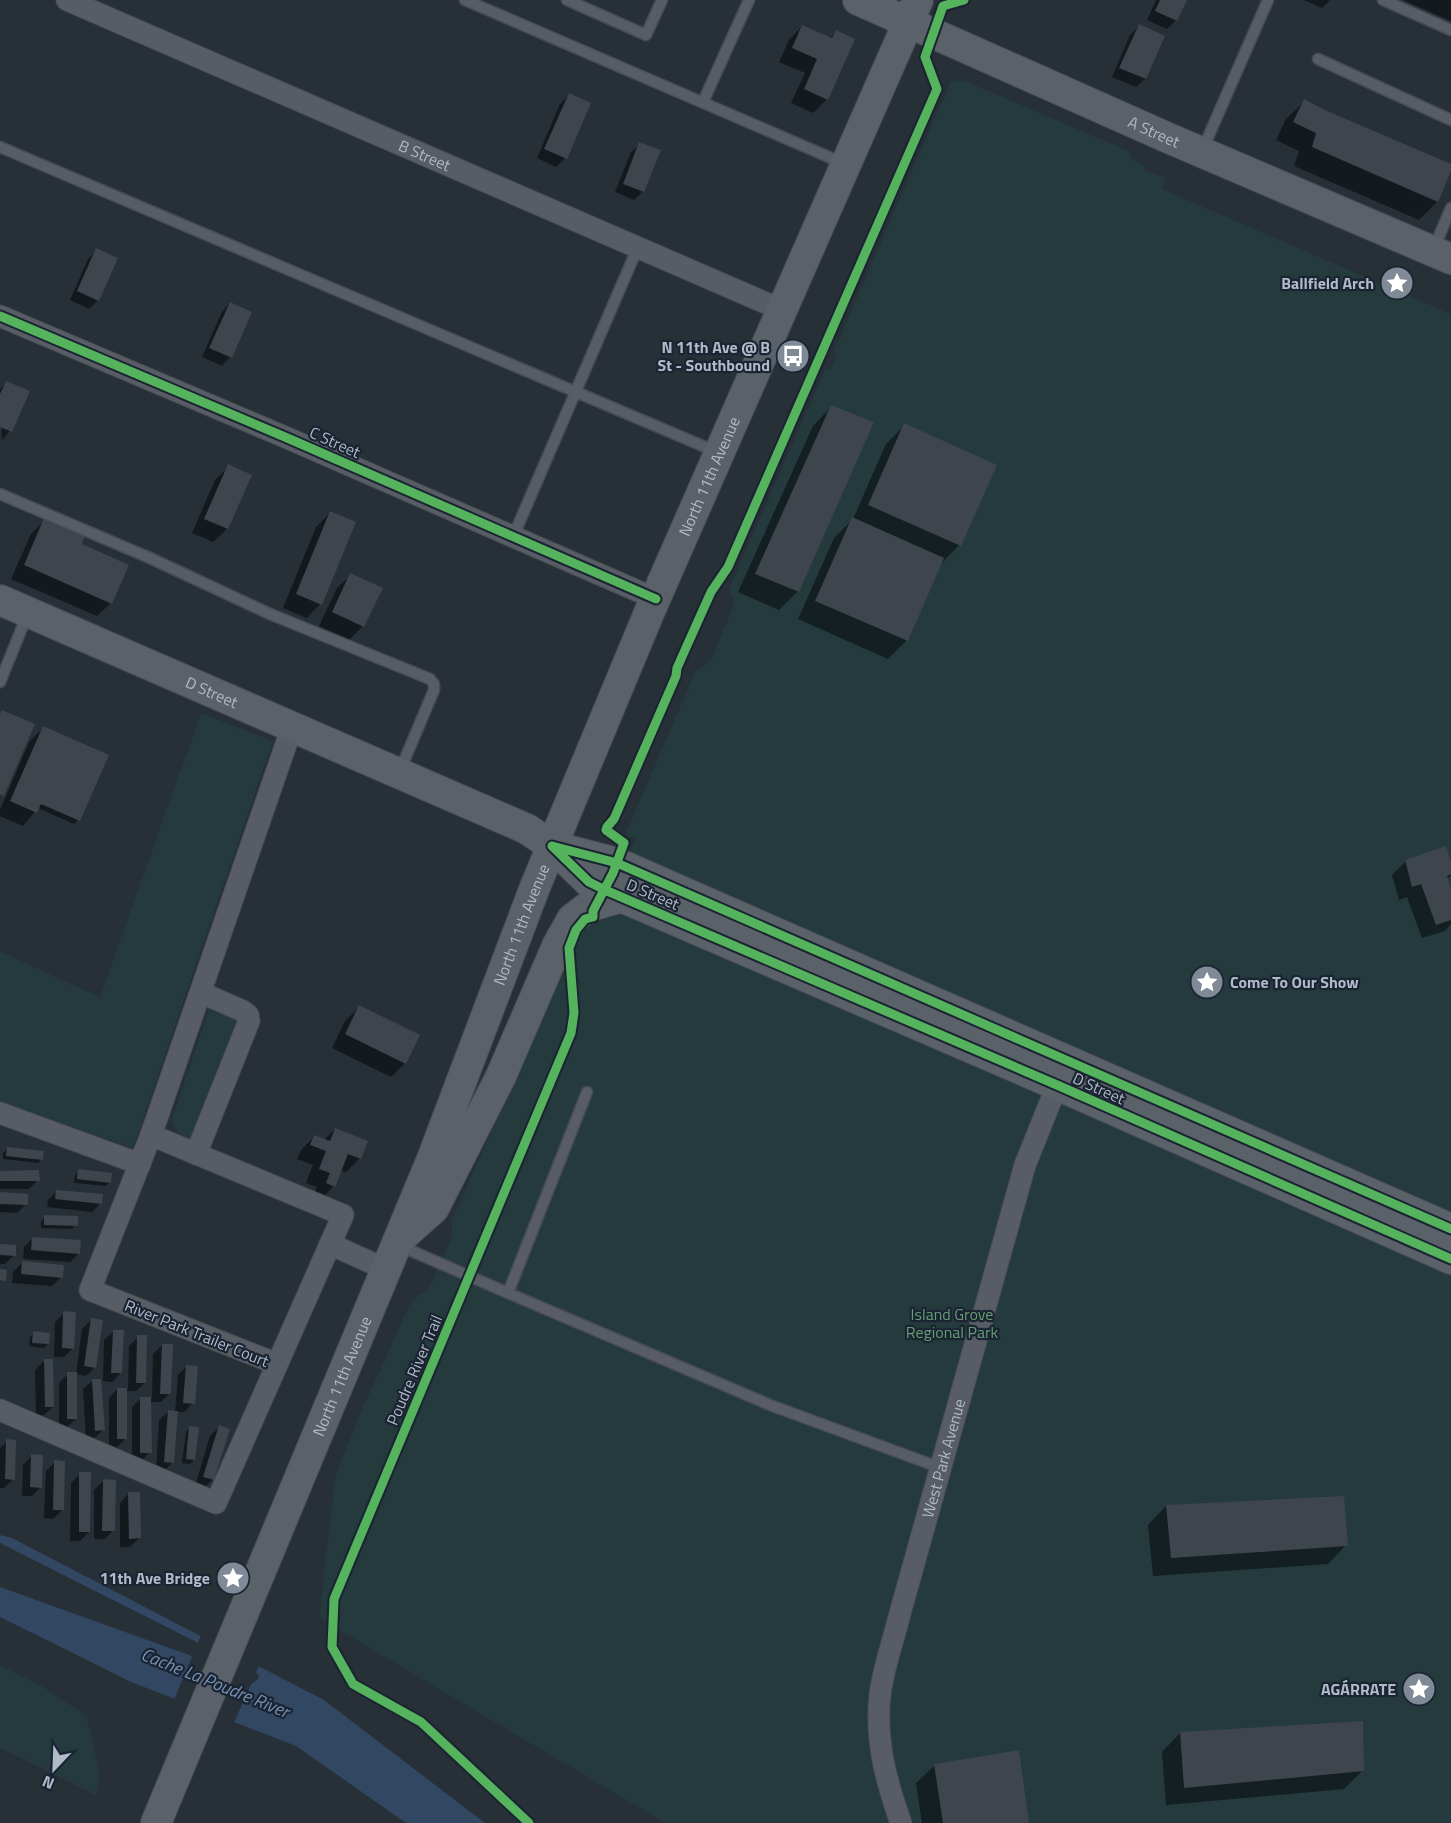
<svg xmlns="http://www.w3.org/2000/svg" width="1451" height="1823" font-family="'Titillium Web',sans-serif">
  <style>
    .green { fill: #243a3d }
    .water { fill: #324762 }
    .pier { fill: #272f37 }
    .shadow { fill: #0007 }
    .building { fill: #3f454d }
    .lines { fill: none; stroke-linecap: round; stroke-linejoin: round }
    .lane-casing { stroke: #464b51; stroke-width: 13 }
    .street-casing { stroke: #464b51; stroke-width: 23 }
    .secondary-casing { stroke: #464b51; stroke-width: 32 }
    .lane { stroke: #585c64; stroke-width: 10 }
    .street { stroke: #585c64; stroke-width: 21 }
    .secondary { stroke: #5b6169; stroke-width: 30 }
    .cycleway-casing { stroke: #1a2432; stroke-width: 13 }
    .cycleway { stroke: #56b35d; stroke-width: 9 }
    .labels { text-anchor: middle; stroke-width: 4.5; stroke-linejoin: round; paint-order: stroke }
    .street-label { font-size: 16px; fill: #b0bac9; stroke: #1a2432 }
    .poi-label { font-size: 16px; font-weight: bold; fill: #b0bac9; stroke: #1a2432; text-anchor: end }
    .park-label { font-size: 16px; fill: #659c70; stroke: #1a2432 }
    .water-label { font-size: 18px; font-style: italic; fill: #7591b3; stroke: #1a2432 }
  </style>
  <rect width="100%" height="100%" fill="#272f37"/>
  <!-- green -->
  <path class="green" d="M963,80L1129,151L1132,159L1143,164L1145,170L1165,178L1162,189L1451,314V1823H665L319,1618L335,1477L358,1418L409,1306L419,1294L427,1292L452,1236V1220L460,1202L577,937L591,922L598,923L635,839L625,835L695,672L710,662L735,602L729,589L826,368L830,370L837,355L833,353L951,81Z
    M201,713L273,741L133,1148L0,1102V951L100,997Z
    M210,1006L240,1020L198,1136L188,1139C179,1134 174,1131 172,1120Z
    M0,1665L40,1685L87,1716L99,1771L97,1796L0,1748Z"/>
  <!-- water -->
  <path class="water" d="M0,1535L12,1538L324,1700L485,1823H406L296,1746L131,1682L0,1617V1587L192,1656L212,1650L0,1543Z"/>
  <!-- pier -->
  <path class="pier" d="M202,1632L260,1663L256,1673L259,1675L258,1679L251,1684L233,1725L173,1702L192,1657L188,1652L193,1653L205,1650L197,1646Z"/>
  <!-- shadow -->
  <path class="shadow" d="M1156,0H1185L1176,20L1167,29L1147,20Z
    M1304,0H1330L1322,8Z
    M1403,0H1451V21Z
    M802,26L829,39L836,32L827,99L813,113L791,103L805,73L779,62L789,40Z
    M1139,26L1163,37L1145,79L1136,87L1112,77L1130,35Z
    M569,95L565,158L556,167L537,158L560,104Z
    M1305,101L1327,113L1451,165L1437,202L1419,220L1294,166L1299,151L1276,140L1286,119Z
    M640,144L643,191L634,200L615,192L631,152Z
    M97,250L98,300L89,309L70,300L88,259Z
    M230,303V357L222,366L202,357L222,312Z
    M6,383L10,431L2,440L0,389Z
    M831,407L798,591L779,610L738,592L813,426Z
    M905,425L959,545L941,564L907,640L888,659L798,619L834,538L853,519L886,444Z
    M229,466L250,476L227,529L213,542L192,533L215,480Z
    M330,513L320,604L307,618L283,608L316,527Z
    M45,520L80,545L111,603L97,616L11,579L31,534Z
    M351,575L363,626L349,640L319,626L337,588Z
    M43,728L107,756L78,820L74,824L38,808L23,826L0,816V810L29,742Z
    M1406,861L1451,866V875L1446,880L1451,894V924L1445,931L1422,938L1407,897L1399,900L1392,875Z
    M359,1007L405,1063L391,1077L332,1048L345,1021Z
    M335,1129L360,1158L346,1172L340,1170L334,1186L320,1200L313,1197L317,1187L306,1183L313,1165L297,1159L301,1150L315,1136L324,1140Z
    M7,1149L42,1159L38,1163L3,1159V1153Z
    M79,1171L110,1182L106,1186L74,1183L75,1175Z
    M0,1172L38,1180L29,1189H0Z
    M57,1191L101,1203L92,1212L47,1207L48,1200Z
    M0,1194L26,1204L17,1213L0,1212Z
    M45,1217L76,1225L72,1229L41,1228V1221Z
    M33,1238L79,1253L70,1262L23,1259L24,1247Z
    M0,1246L14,1255L5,1264H0Z
    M22,1263L61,1277L52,1286L12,1283L13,1272Z
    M64,1313L73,1348L64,1357H54L55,1322Z
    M91,1320L95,1367L86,1376L76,1374V1419L67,1427H59V1383L68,1374H76L82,1329Z
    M113,1332L121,1373L112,1382L103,1381L104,1340Z
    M34,1333L48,1344L44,1348L29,1346L30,1337Z
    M138,1337L145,1383L136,1391H126V1438L117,1447L109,1448V1398L117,1389H128L129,1346Z
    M162,1345L170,1393L161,1402H150V1452L141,1461H132V1407L141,1398H152L153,1354Z
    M44,1361L53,1407L44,1415L36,1416L35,1370Z
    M187,1366L193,1403L184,1412H176L173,1462L164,1471H156L159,1420L168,1412H175L178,1375Z
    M92,1381L103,1430L94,1438L86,1439L83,1389Z
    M219,1427L213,1479L204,1488L195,1486L210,1436Z
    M190,1428L194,1460L190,1464L182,1463L186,1432Z
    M7,1441L13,1479L4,1488H0V1448Z
    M32,1456L41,1487L32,1496H22L23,1465Z
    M55,1462L62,1510L53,1519L44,1518L46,1471Z
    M80,1474L89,1532L80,1541H70L71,1483Z
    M103,1481L113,1530L105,1539H94V1490Z
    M128,1494L139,1538L130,1547H120V1503Z
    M1166,1506L1346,1545L1328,1564L1153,1576L1148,1525Z
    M1180,1733L1363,1770L1344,1789L1166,1805L1162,1752Z
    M935,1765L1027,1823H922L916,1783Z"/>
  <!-- building -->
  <path class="building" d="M1160,0H1187L1177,21L1155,11Z
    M1139,24L1165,36L1146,79L1119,68Z
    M802,25L832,38L836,30L855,39L828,100L804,89L817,59L792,48Z
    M569,93L591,103L567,159L544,149Z
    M1304,99L1327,111L1451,164V171L1438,202L1312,147L1316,133L1293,122Z
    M639,142L661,150L644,192L623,184Z
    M96,248L118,258L99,301L77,291Z
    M230,302L252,312L232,358L209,348Z
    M6,381L30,391L12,432L0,427V394Z
    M831,405L874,422L799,592L755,574Z
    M904,423L997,465L961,546L868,505Z
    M228,464L252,475L228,529L204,519Z
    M330,511L356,522L322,605L296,594Z
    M852,517L944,558L908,641L815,601Z
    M44,518L85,536L82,544L129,565L112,604L24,565Z
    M350,573L383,588L364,627L332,612Z
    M2,710L35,724L4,796L0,794V714Z
    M43,726L109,755L80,821L41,804L37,813L10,801Z
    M1446,846L1451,862V874L1447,876L1451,889V920L1436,925L1421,884L1412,887L1405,860Z
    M359,1005L420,1035L406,1064L345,1034Z
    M335,1128L368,1141L361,1159L348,1154L335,1187L326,1183L330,1173L319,1169L326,1151L310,1145L314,1135L330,1141Z
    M7,1147L44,1151L43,1160L6,1156Z
    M78,1169L112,1173L111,1183L77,1179Z
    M39,1170L40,1181H0V1171Z
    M56,1190L103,1194L102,1204L55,1199Z
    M0,1192L28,1194V1205L0,1204Z
    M44,1215L78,1216V1226L44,1225Z
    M32,1237L81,1240L80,1254L31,1250Z
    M0,1244L16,1245V1256L0,1255Z
    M22,1261L64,1265L63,1278L21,1274Z
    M0,1269L7,1270L6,1281L0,1280Z
    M63,1311L76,1312L74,1349L62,1348Z
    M91,1318L103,1320L96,1368L84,1366Z
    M113,1330H124L122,1373H111Z
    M33,1331L50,1333L49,1344L32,1343Z
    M137,1335H147L146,1383H136Z
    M162,1344H173L171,1394H160Z
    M44,1359H53L54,1407H45Z
    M186,1365L198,1366L195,1404L183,1403Z
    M67,1372H77V1419H67Z
    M92,1379H101L105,1430L95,1431Z
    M117,1388H127V1439H117Z
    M140,1397H151L152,1453H140Z
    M168,1410L178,1411L174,1463L164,1462Z
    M219,1425L230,1429L214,1480L203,1477Z
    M189,1426L199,1427L195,1460L186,1459Z
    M6,1439L16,1440L15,1480L5,1479Z
    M31,1454L43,1455L42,1488L30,1487Z
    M54,1460L65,1461L64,1510H53Z
    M79,1472H91L90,1532H79Z
    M103,1479L116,1480L115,1531H102Z
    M128,1492H140L141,1538L129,1539Z
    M1344,1496L1348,1546L1171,1558L1166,1505Z
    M1363,1721L1364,1771L1184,1788L1180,1732Z
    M1019,1750L1029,1823H943L934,1764Z"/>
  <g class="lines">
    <!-- lane casing -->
    <g class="lane-casing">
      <path id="lane" d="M465,0L845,164
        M567,0L646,35L662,0
        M1383,0L1451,30
        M1318,59L1451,120
        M703,102L749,0
        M0,147L717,452
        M1202,151L1268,0
        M1434,248L1451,208
        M0,494L150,558L270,614L430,679L434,684V690L399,773
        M513,537L638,247
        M0,682L28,613
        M398,1245L508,1293L587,1092
        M508,1293L770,1405L941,1468"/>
    </g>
    <!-- street casing -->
    <g class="street-casing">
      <g id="street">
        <path id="s1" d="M67,0L782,310"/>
        <path d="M0,316L285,437L656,599"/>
        <path d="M0,1113L140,1164"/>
        <path d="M196,1154L249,1021L248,1015L243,1011L202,993"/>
        <path d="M330,1244L385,1269"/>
        <path d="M277,1364L90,1290L151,1135L292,727"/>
        <path d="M0,1410L216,1503L343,1215L151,1135"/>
        <path id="s2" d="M901,1823C886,1781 875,1740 880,1695C883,1669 893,1642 899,1617L1025,1165L1062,1073"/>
      </g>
    </g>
    <!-- secondary casing -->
    <g class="secondary-casing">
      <g id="secondary">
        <path id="s3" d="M858,0L1166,137L1451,259"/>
        <path id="s4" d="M0,600L527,829L552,846L589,882L605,890L1057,1085L1451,1259"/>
        <path d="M552,846L617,863L1451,1229"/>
        <path d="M404,1235L434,1208L501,1076L558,944L572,919L588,907L622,897"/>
        <path id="s5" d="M156,1823L432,1159L535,887L649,613L918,0"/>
      </g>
    </g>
    <!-- lane -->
    <use href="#lane" class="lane"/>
    <!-- street -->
    <use href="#street" class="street"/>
    <!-- secondary -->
    <use href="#secondary" class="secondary"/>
    <!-- cycleway casing -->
    <g class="cycleway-casing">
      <path id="cycleway" d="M0,316L285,437L656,599
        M552,846L589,882L605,890L1057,1085L1451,1259
        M552,846L617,863L1451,1229
        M529,1823L421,1722L353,1684L332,1647L334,1599L571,1033L574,1013L569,948L576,930L585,919L593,917V911L613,873L624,843L606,830L607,827L614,819L676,676L677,668L681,659L711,592L728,567L937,89L925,57L943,6L964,0"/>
    </g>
    <!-- cycleway -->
    <use href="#cycleway" class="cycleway"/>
  </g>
  <!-- icons -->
  <defs>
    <g id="sight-disc" transform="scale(1.725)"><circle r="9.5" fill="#808996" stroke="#1a2432"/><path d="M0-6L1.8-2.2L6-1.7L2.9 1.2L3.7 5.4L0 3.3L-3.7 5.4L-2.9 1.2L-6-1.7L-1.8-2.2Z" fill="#fff"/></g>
    <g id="bus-disc" transform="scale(1.725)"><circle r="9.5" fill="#808996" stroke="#1a2432"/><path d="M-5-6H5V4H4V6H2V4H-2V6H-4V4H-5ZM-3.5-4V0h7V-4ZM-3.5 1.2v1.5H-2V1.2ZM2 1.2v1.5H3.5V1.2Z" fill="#fff"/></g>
  </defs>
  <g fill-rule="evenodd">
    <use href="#sight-disc" x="1397" y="283"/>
    <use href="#bus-disc" x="793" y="356"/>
    <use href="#sight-disc" x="1207" y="982"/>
    <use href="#sight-disc" x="233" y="1578"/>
    <use href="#sight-disc" x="1419" y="1689"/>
  </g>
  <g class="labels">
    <!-- street labels -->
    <g class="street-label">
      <text dy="6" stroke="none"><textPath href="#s3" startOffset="324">A Street</textPath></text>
      <text dy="6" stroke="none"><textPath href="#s1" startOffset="390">B Street</textPath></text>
      <text transform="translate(335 442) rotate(24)" y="6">C Street</text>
      <text dy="6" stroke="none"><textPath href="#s5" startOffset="1456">North 11th Avenue</textPath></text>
      <text dy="6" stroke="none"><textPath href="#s4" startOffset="231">D Street</textPath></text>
      <text transform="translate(653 894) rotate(23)" y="6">D Street</text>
      <text dy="6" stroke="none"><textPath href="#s5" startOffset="970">North 11th Avenue</textPath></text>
      <text transform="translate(1099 1088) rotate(24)" y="6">D Street</text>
      <text transform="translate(197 1333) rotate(22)" y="6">River Park Trailer Court</text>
      <text transform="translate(414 1370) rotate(-67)" y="6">Poudre River Trail</text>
      <text dy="6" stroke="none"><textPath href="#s5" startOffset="484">North 11th Avenue</textPath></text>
      <text dy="6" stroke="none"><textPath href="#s2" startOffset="376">West Park Avenue</textPath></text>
    </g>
    <!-- poi labels -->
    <g class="poi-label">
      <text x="1374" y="289">Ballfield Arch</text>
      <text x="770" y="353">N 11th Ave @ B<tspan x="770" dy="18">St - Southbound</tspan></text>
      <text x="1230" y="988" text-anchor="start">Come To Our Show</text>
      <text x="210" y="1584">11th Ave Bridge</text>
      <text x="1396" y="1695">AGÁRRATE</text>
    </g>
    <!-- park labels -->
    <g class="park-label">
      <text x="952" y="1320">Island Grove<tspan x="952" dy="18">Regional Park</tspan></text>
    </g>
    <!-- water labels -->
    <g class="water-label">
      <text transform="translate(215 1683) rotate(22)" y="6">Cache La Poudre River</text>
    </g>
  </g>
  <!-- north arrow -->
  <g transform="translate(54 1769) rotate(203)" stroke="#1a2432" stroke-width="4.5" paint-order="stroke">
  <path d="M0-4.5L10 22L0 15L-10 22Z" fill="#b0bac9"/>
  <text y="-9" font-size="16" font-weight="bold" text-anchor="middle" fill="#b0bac9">N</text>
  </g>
</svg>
